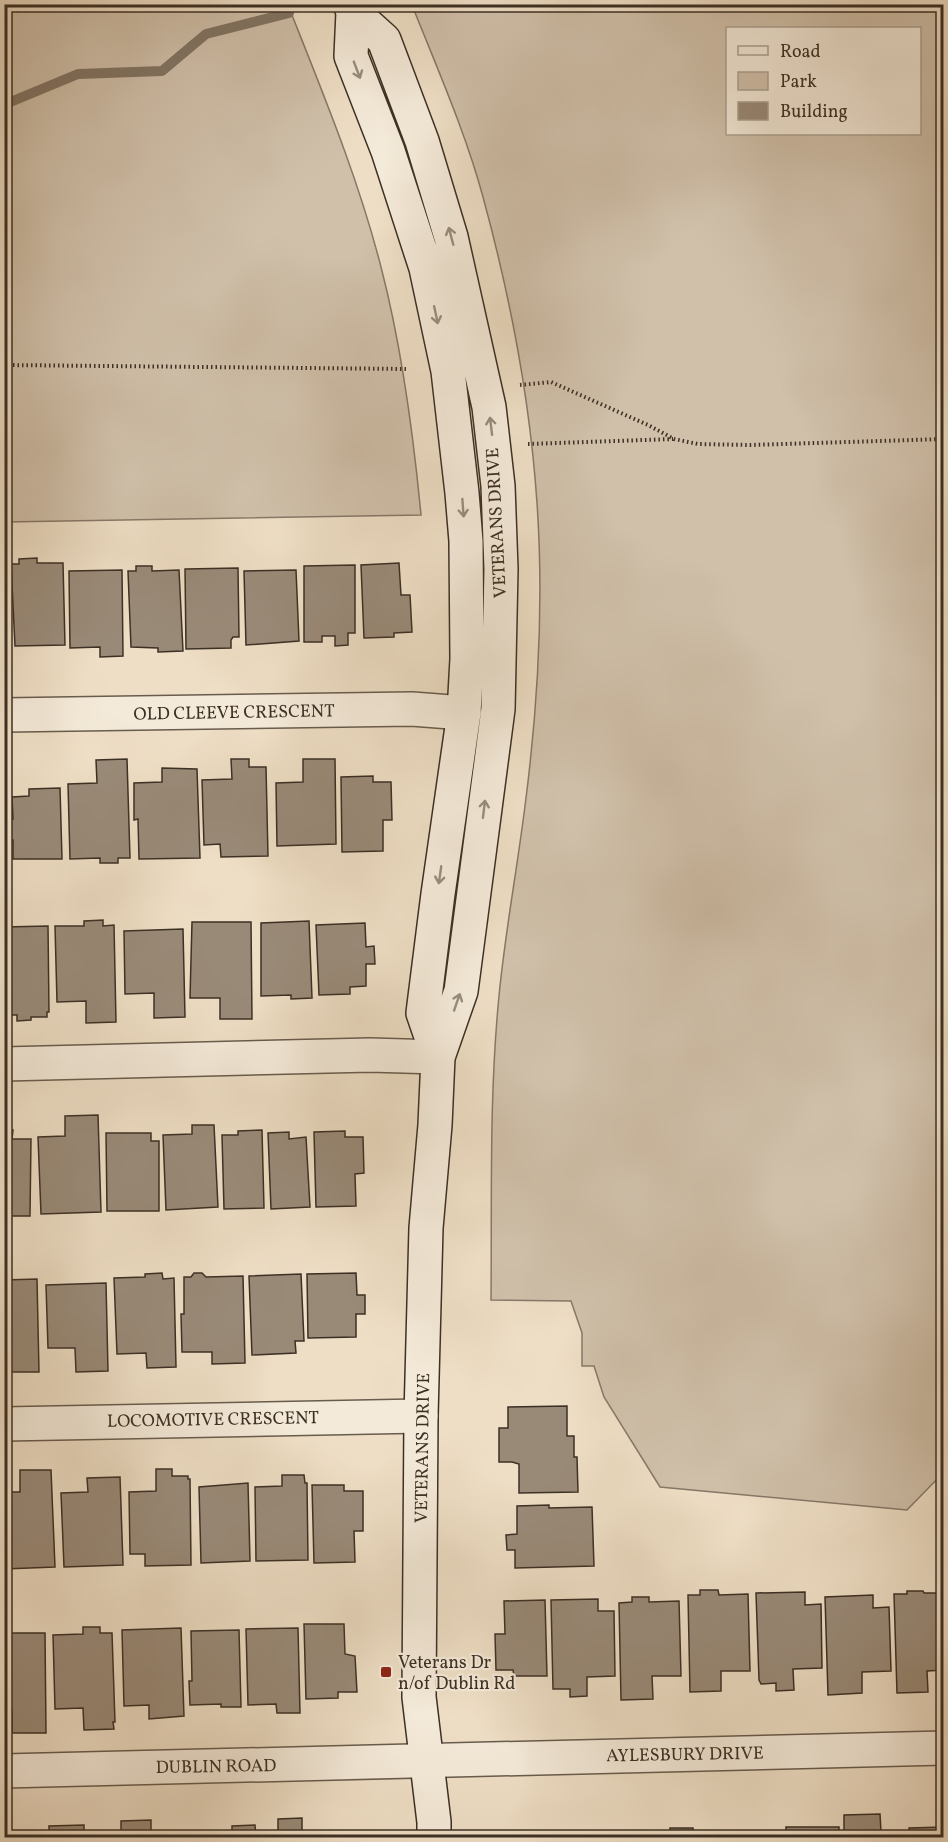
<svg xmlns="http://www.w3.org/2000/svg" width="948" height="1842" font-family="Vollkorn,serif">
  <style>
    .green { fill: #d0c0aa; stroke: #867868; stroke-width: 1.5; fill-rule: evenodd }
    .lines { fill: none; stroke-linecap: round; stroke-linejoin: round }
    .stream { stroke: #827565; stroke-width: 10 }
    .building { fill: #998a78; stroke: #3c3025; stroke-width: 1.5 }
    .street-casing { stroke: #685c4d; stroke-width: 36 }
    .secondary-casing { stroke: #3c3025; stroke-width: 36 }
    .path { stroke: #3c3025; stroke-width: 4; stroke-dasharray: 1.5 3; stroke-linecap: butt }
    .street { stroke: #f4ead9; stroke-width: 33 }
    .secondary { stroke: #f4ead9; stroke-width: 33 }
    .oneway { stroke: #988d7f }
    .poi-dot { fill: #8f2418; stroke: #f4ead9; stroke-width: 2 }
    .labels { text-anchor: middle; stroke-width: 4.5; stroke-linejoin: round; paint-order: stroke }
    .street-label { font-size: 18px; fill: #3c3025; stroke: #f4ead9 }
    .poi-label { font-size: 18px; fill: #3c3025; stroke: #f4ead9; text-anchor: start }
  </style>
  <rect width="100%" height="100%" fill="#eedec5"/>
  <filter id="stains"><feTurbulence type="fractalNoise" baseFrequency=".00333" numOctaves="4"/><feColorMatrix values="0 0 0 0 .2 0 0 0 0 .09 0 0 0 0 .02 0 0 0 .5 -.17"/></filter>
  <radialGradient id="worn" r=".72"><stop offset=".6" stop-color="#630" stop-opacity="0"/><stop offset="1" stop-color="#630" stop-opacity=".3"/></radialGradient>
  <!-- green -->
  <path class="green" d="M4,5H288C322,91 358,177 381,267C402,348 413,431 421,515L5,522Z
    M412,5H943L944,1472L907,1510L660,1487L604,1397L594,1366H582V1333L571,1301L491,1300C492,1199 489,1097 499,996C505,933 517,870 525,806C538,706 544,604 537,503C530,400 510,296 483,197C465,131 437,68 412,5ZM728,28H920V134H728Z"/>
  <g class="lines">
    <!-- stream -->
    <path class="stream" d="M4,103H8L78,74L162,71L206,34L289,13"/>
  </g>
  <!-- building -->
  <path class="building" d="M37,558V563H63L65,645L15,646L11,564H19V559Z
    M399,563L401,595H410L412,632L394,633V637L364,638L361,565Z
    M355,565V633H348V645L335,646V636H322V642H304V566Z
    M136,566H152V571L179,570L183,651L158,652V648L131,647L128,571H136Z
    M238,568L239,637H233L231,640V648L186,649L185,569Z
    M122,570L123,656L100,657V647L70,648L69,571Z
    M296,570L299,641L246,645L244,571Z
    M127,759L130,858H118V863H100V858L70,859L68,784L97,783L96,760Z
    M231,759H249V767H266L268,856L221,857L220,844L204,845L202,780L232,779Z
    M303,759H335L336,844L277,846L276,783L303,782Z
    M162,768L197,769L200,858L139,859L138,819L134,820V783L162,782Z
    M373,776V782H391L392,820H383V851L342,852L341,777Z
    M60,788L62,859H13V840L4,841V819H13L12,797L29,796V789Z
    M103,920V926L114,925L116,1022L86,1023V1001L57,1002L55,926H84V921Z
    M309,921L312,998L291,999V995L261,996V923Z
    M192,922H251L252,1019H220V998H190Z
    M365,923L366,947L374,946L375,964H366V986L350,987V994L319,995L316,925Z
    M48,926L49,1012H47V1017H31V1020L17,1021V1015H4V927Z
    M183,929L185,1017L154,1018V993L125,994L124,931Z
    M98,1115L101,1212L41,1214L38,1137L65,1136V1116Z
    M192,1125H214L218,1207L166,1210L163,1135L192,1134Z
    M4,1129L13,1130L12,1139H31L30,1216H4Z
    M262,1130L264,1208L224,1209L222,1135H238V1131Z
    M345,1131V1137H363L364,1173L355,1174L356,1206L316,1207L314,1132Z
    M289,1132V1139L306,1137L310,1207L271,1209L268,1133Z
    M106,1133H151V1141H159V1211H107Z
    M162,1273L163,1279L174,1278L176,1367L147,1368L146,1353L117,1354L114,1278L145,1277V1274Z
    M194,1273H202L206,1277L243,1276L245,1363L212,1364V1352H182L181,1314H184V1277H191Z
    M356,1273L357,1295H365V1314H356V1337L308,1338L307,1274Z
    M301,1274L304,1341H295L296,1353L252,1355L249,1276Z
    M37,1279L39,1372H4V1280Z
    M106,1283L108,1371L76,1372L75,1348H48L46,1285Z
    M567,1406V1436H574V1457H577L578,1492L519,1493V1464L512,1462H499V1428H508V1407Z
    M156,1469H172V1476H188V1479H190L191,1565L145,1566V1554H130L129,1492L156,1491Z
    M20,1470H51L55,1567L4,1569V1492H20Z
    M282,1475H304L305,1483H307L308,1560L256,1561L255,1487L282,1486Z
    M120,1477L123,1565L64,1567L61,1493L88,1492L87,1478Z
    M248,1483L250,1561L201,1563L199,1487Z
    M312,1485H344V1491H363V1531H354L355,1562L314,1563Z
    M549,1505V1508L592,1507L594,1566L515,1568V1550H507L506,1535L517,1534V1506Z
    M700,1590H718L719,1595L748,1594L750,1671H721V1691L690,1692L688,1595H700Z
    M907,1591H923L924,1593H944V1670L927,1671L928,1692L897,1693L894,1594H907Z
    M805,1592V1605L821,1604L822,1668L793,1669L794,1690L776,1691V1683L761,1684L759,1680L756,1593Z
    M873,1595V1608L889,1607L891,1671L862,1672V1693L828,1695L825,1597Z
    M632,1597H649V1602L679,1601L681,1676H652L653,1699L621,1700L619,1603L632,1602Z
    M598,1599V1611H614L615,1676L587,1677V1696L570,1697V1689H553L551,1600Z
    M545,1600L547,1676H514L513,1670H496L495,1634H505L504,1601Z
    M304,1624H344L345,1654L355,1656L357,1692H338V1698L306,1699Z
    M83,1627H100V1633H112L115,1722H113L114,1729L84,1730L83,1708L55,1709L53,1635L83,1634Z
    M181,1628L184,1716L149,1719V1705L124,1706L122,1630Z
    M298,1628L300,1713H277L276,1704L248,1705L246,1629Z
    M239,1630L241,1707H221V1704L190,1705L189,1681H192L191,1631Z
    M4,1633H45L46,1733H12V1711H4Z
    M880,1814L881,1832H897V1838H844V1815Z
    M302,1818V1838H278V1819Z
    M151,1820V1838H121V1821Z
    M84,1825V1838H49V1826Z
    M255,1825L256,1838H232V1826Z
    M786,1827H839V1838H786Z
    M944,1827V1838H910L909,1828Z
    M670,1828H693L694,1837L721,1836V1838H670Z
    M577,1832V1838H554L553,1833Z
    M213,1833V1838H157V1836Z
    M610,1833H636V1838H610Z
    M734,1833H751V1836L781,1835V1838H734Z"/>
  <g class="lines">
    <!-- street casing -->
    <g class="street-casing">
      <path id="street" d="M4,715L412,709L464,713
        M4,1064L370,1055L438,1057
        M4,1424L421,1416
        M4,1771L944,1748"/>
    </g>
    <!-- secondary casing -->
    <g class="secondary-casing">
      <path id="secondary" d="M350,4L353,12L351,56L388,151L426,268L448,371L462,493L466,541L467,659L464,713L438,894L423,1013L438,1057
        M353,12L384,40L422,141L451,237L489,407L498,486L501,569L498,709L461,991L438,1057L435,1125L426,1228L421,1416L419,1697L434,1822V1838"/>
    </g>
    <!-- path -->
    <path class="path" d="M4,365L407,369
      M520,385L551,382L648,425L674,439L698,444L751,445L944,439
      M528,444L673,439"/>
    <!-- street -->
    <use href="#street" class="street"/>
    <!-- secondary -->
    <use href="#secondary" class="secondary"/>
  </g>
  <!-- one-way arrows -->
  <defs><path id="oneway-shaft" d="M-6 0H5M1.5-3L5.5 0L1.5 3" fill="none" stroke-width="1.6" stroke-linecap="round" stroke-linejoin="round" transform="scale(1.5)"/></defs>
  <g class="oneway">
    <use href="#oneway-shaft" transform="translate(357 70) rotate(69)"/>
    <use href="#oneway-shaft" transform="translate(451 236) rotate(-105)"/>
    <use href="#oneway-shaft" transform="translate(436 315) rotate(78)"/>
    <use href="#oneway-shaft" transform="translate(491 426) rotate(-97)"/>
    <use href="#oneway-shaft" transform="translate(463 508) rotate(86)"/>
    <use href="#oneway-shaft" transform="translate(484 809) rotate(-83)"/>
    <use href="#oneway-shaft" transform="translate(440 875) rotate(98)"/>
    <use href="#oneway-shaft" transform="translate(457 1002) rotate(-71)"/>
  </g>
  <!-- markers -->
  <rect class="poi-dot" x="380" y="1666" width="12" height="12" rx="3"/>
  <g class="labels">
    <!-- street labels -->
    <g class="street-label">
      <text transform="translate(496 523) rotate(-93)" y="6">VETERANS DRIVE</text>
      <text transform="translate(234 712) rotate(-1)" y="6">OLD CLEEVE CRESCENT</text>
      <text transform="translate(213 1419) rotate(-1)" y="6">LOCOMOTIVE CRESCENT</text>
      <text transform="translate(422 1448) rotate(-89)" y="6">VETERANS DRIVE</text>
      <text transform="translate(685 1754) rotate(-1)" y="6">AYLESBURY DRIVE</text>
      <text transform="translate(216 1766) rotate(-1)" y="6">DUBLIN ROAD</text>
    </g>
    <!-- poi labels -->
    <g class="poi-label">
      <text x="398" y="1668">Veterans Dr<tspan x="398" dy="21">n/of Dublin Rd</tspan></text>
    </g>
  </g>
  <!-- margin -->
  <rect width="948" height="1842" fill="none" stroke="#eedec5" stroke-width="24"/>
  <rect x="6" y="6" width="936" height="1830" fill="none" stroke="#3c3025" stroke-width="3"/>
  <rect x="12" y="12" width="924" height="1818" fill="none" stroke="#3c3025" stroke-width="1.5"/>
  <!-- legend -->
  <rect x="726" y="27" width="195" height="108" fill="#f4ead9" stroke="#aaa091" stroke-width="1.5"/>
  <rect x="738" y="46" width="30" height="9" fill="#f4ead9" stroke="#aaa091" stroke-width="1.5"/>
  <text x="780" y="57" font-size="18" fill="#3c3025">Road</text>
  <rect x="738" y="72" width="30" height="18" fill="#d0c0aa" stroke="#aaa091" stroke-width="1.5"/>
  <text x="780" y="87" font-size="18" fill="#3c3025">Park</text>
  <rect x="738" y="102" width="30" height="18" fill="#998a78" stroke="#aaa091" stroke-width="1.5"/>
  <text x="780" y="117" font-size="18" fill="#3c3025">Building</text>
  <rect width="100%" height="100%" filter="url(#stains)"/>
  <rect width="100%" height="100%" fill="url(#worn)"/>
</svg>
